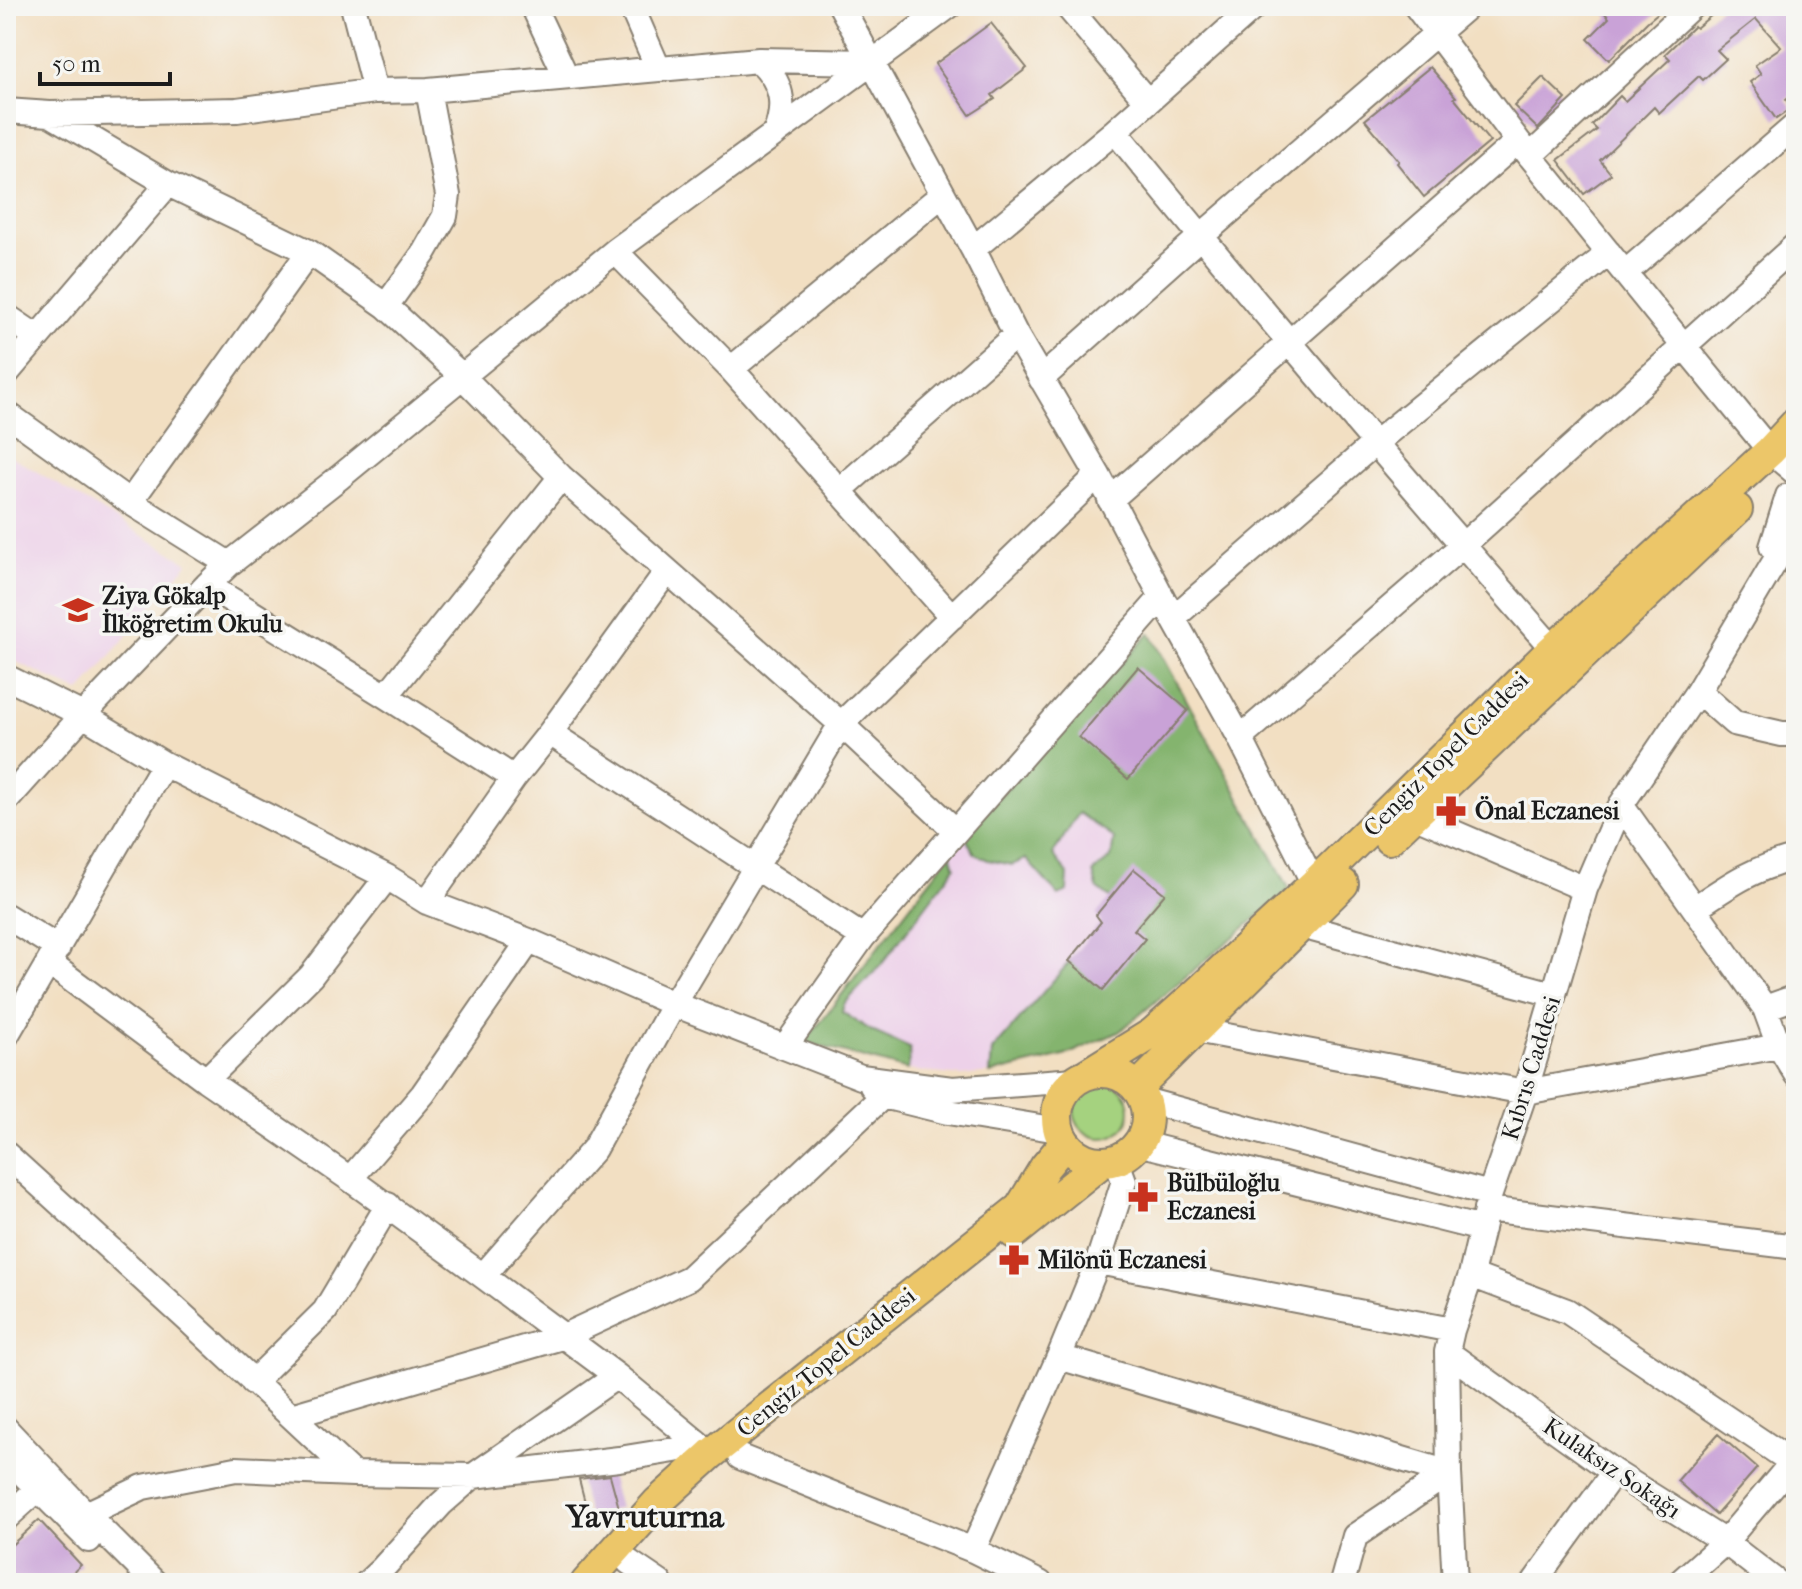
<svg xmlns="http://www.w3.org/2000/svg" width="1802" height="1589" font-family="'IM FELL French Canon',serif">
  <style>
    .built { fill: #edd1e9 }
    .green { fill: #a5d27f; stroke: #60774e; stroke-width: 2 }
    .forest { fill: #84b46e; stroke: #506845; stroke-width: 2 }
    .building { fill: #c9a2d7 }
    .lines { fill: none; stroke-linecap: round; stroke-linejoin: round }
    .minor-casing { stroke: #877e6f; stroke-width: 28 }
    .major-casing { stroke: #877e6f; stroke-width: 34 }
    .minor { stroke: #fff; stroke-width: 24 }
    .major { stroke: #ecc669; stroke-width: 30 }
    .labels { text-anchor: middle; stroke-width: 7; stroke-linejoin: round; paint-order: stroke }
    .poi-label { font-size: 24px; font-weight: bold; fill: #1c1c1c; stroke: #f6f6f2; text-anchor: start }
    .street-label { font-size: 24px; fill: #1c1c1c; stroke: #f6f6f2 }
    .district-label { font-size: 32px; font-weight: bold; fill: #1c1c1c; stroke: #f6f6f2 }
  </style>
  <rect width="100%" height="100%" fill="#f6f6f2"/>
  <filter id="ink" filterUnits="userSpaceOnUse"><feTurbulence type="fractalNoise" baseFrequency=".0125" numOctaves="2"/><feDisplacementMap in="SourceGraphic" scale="16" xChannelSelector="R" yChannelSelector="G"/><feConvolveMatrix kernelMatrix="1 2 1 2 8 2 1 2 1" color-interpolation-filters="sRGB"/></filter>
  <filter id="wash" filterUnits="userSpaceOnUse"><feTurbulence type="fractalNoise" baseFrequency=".006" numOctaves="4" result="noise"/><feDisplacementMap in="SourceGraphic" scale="32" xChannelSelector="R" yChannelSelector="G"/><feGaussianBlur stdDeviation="1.8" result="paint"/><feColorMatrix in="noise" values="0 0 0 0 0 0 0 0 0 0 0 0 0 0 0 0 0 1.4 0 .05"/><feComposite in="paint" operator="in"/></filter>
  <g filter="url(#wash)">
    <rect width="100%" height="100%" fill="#f2dfc2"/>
    <!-- built -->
    <path class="built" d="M6,453L188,563L80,692L6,657Z
      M1150,633L1119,1032L1064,1056L1001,1072L962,1076L908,1070L805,1042L964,835Z"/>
    <!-- green -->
    <path class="green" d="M1074 1110a28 28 0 1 1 56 0a28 28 0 1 1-56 0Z"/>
    <!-- forest -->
    <path class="forest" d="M1150,633L1290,890L1119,1032L1064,1056L990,1074L992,1051L1119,905L1097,888L1093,872L1111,858L1114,838L1079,813L1053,854L1068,874L1067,891L1059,896L1026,859L1012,865L988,860L975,854L964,835Z
      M951,853L955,867L881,965L844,1004L842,1012L874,1032L910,1048L908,1070L805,1042Z"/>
    <g id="blocks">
      <!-- building -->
      <path class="building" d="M1599,6H1666L1647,22L1609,60L1588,39L1609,18Z
        M1723,6H1796V92L1786,100L1792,108L1776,119L1750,82L1761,74L1755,65L1781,47L1756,19L1717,50L1726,59L1703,80L1699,76L1659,113L1654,107L1600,160L1611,174L1584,194L1558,160L1597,130L1592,125L1620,96L1625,101L1670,59L1665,54L1694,26L1696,28Z
        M991,23L1027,68L992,95L995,99L970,115L935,64Z
        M1430,67L1456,97L1454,98L1490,142L1424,197L1397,163L1399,161L1365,120Z
        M1543,77L1566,99L1538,129L1514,106Z
        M1138,667L1188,710L1128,779L1079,737Z
        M1134,869L1165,894L1134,930L1145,939L1103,990L1069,961L1101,922L1096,915Z
        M1718,1434L1757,1468L1716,1515L1677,1481Z
        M610,1475L619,1508L589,1518L579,1479Z
        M39,1520L81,1565L69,1576L75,1583H6V1550Z"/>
    </g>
  </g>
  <g filter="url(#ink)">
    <use href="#blocks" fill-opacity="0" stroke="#877e6f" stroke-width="2"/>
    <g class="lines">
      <!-- minor casing -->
      <g class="minor-casing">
        <path id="minor" d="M353,6L375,91
          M533,6L566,76
          M631,6L658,68
          M841,6L973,249L1016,335L1098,475L1173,618L1240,738L1314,884
          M1067,6L1147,101
          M1416,6L1518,141L1683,345L1770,451L1796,473
          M759,60C782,82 787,104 775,134
          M6,111L50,114L237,110L375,91L428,90L759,60L870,62
          M50,114L168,184L309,252L386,306L462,376L561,477L841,724L956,831
          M1115,131C1257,307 1404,478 1553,649
          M1530,156L1692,6
          M973,249L1115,131L1255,6
          M615,251L731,369L952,617
          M1626,272L1796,125
          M386,306L424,253L445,216L448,195L428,90
          M6,316L37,337
          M731,369L943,194
          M6,374L168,184
          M1041,379L1200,237L1468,6
          M6,413L130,502L229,564
          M839,491L1016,335
          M1110,500L1518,141
          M130,502L309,252
          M1772,547L1788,496
          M207,585L386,696L514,778
          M1173,618L1375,443L1609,253
          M6,677L83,715L164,764L387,877L427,902L529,941L674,1004L861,1077L952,1089L1075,1080
          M1698,691L1734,723L1782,734H1796
          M386,696L561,477
          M550,733L863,937
          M1240,738L1463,545L1796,245
          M6,801L83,715L207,585L229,564L340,477L615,251L949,6
          M1621,805L1765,1008L1779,1046L1796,1074
          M1413,815L1585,889
          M427,902L514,778L550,733L667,571
          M1695,908C1729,885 1755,867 1796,858
          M6,916L58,948
          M1301,926L1553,994
          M49,963L206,1080L350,1179L483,1276L617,1376L711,1454
          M1765,1008L1796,997
          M1195,1030L1525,1092L1779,1046
          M6,1036L164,764
          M785,1047L863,937L1162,597
          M206,1080L311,976L387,877
          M872,1086L883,1096L948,1112L1058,1130
          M1144,1100L1490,1194
          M1138,1143L1482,1229
          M6,1154L188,1320L353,1474
          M350,1179L423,1094L529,941
          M1486,1209L1796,1247
          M1098,1262L1452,1330
          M1471,1275L1567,1311L1792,1462
          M483,1276L594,1149L674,1004L841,724L1098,475
          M1447,1352L1614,1472L1725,1542L1778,1583
          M1059,1357L1449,1473
          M253,1382L325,1311L388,1205
          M291,1416L562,1337L689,1278L883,1096
          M6,1429L86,1514L155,1583
          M6,1457L89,1540
          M740,1457L973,1550L1040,1583
          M86,1514L143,1487L236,1469L353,1474L473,1476L619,1459L681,1449L710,1454
          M6,1518L38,1489
          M973,1550L1059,1357L1098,1262L1124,1181L1116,1159
          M629,1562L660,1583
          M367,1583L382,1569L441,1504L473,1476L617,1376
          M1342,1583L1355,1536L1449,1473
          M1455,1583L1449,1473L1447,1352L1452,1330L1471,1275L1490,1194L1525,1092L1585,889L1621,805L1698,691L1796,526
          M1536,1583L1535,1581L1614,1472
          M1679,1583L1725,1542L1796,1458"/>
      </g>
      <!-- major casing -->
      <g class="major-casing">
        <path id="major" d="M1389,839L1737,509
          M1057 1117a45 45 0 1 1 90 0a45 45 0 1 1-90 0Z
          M1087,1074L1153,1033L1193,997L1314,884L1553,649L1770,451L1796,423
          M1137,1088L1343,884
          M1014,1233L1102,1162
          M586,1583L658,1502L711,1454L1020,1208L1045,1167L1065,1143"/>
      </g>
      <!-- minor -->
      <use href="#minor" class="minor"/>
      <!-- major -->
      <use href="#major" class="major"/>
    </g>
  </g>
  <!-- icons -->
  <defs>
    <g id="school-bare" transform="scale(2.4)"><path d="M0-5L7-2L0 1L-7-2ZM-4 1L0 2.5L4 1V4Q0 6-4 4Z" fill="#c8321e" stroke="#f6f6f2" stroke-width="2.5" paint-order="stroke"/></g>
    <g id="pharmacy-bare" transform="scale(2.4)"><path d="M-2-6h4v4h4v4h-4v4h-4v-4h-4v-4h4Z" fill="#c8321e" stroke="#f6f6f2" stroke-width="2.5" paint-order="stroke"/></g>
  </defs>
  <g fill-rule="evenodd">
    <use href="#school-bare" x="78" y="610"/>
    <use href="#pharmacy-bare" x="1451" y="811"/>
    <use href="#pharmacy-bare" x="1143" y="1197"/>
    <use href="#pharmacy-bare" x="1014" y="1260"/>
  </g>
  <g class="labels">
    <!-- poi labels -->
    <g class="poi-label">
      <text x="102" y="604">Ziya Gökalp<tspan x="102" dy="28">İlköğretim Okulu</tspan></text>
      <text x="1475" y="819">Önal Eczanesi</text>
      <text x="1167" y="1191">Bülbüloğlu<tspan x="1167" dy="28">Eczanesi</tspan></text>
      <text x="1038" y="1268">Milönü Eczanesi</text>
    </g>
    <!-- street labels -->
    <g class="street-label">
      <text transform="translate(1446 754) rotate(-45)" y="8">Cengiz Topel Caddesi</text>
      <text transform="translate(1531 1068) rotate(-73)" y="8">Kıbrıs Caddesi</text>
      <text transform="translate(826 1362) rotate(-39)" y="8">Cengiz Topel Caddesi</text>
      <text transform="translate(1612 1468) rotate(34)" y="8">Kulaksız Sokağı</text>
    </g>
    <!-- district labels -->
    <g class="district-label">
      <text x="645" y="1527">Yavruturna</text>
    </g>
  </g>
  <!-- margin -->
  <rect width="1802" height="1589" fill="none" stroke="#f6f6f2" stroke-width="32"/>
  <!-- scale -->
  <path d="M40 72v12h130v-12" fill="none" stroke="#1c1c1c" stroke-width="4"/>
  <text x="52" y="72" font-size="24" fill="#1c1c1c" stroke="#f6f6f2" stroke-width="6" paint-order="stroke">50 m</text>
</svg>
